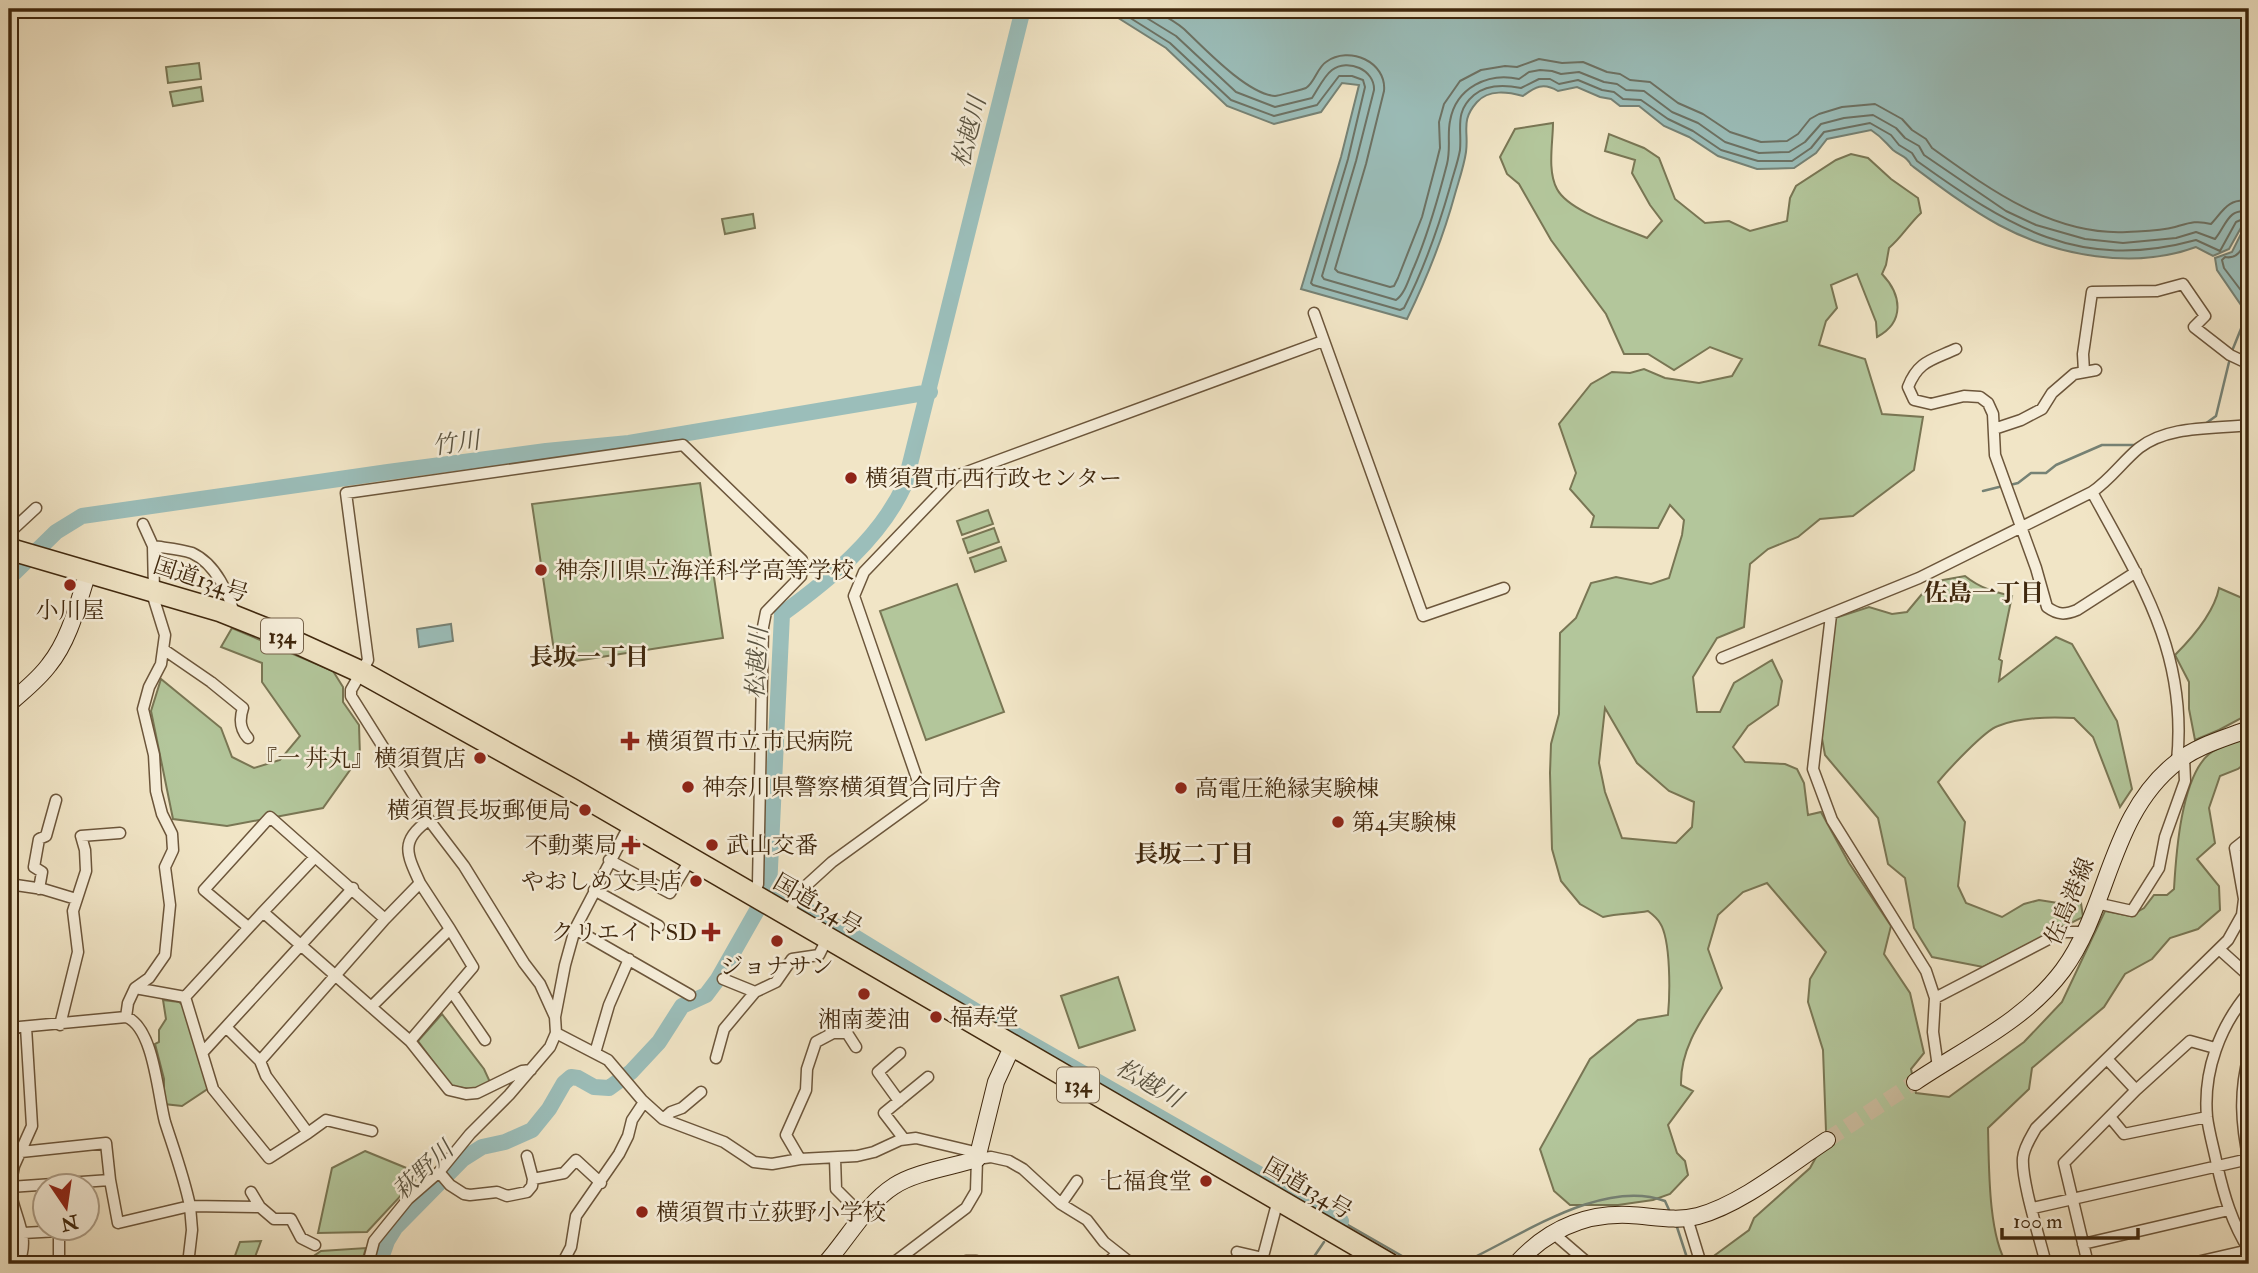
<svg xmlns="http://www.w3.org/2000/svg" width="2258" height="1273" font-family="'IM FELL Double Pica','Noto Serif JP',serif">
  <style>
    .green { fill: #b3c69b; stroke: #797654; stroke-width: 2; fill-rule: evenodd }
    .water { fill: #9bbeba; stroke: #768275; stroke-width: 2 }
    .lines { fill: none; stroke-linecap: round; stroke-linejoin: round }
    .shore { stroke: #6d7264; stroke-width: 2 }
    .stream { stroke: #768275; stroke-width: 2.5 }
    .river { stroke: #9bbeba; stroke-width: 16 }
    .secondary-tunnel { stroke: #cdbfa1; stroke-width: 16; stroke-dasharray: 16 8; stroke-linecap: butt }
    .street-casing { stroke: #6c563b; stroke-width: 13 }
    .secondary-casing { stroke: #3f270d; stroke-width: 18 }
    .highway-casing { stroke: #3f270d; stroke-width: 24 }
    .street { stroke: #f6eeda; stroke-width: 10 }
    .secondary { stroke: #f6eeda; stroke-width: 16 }
    .highway { stroke: #f1e5c6; stroke-width: 21 }
    .poi-dot { fill: #8f2418; stroke: #f6eeda; stroke-width: 2.5 }
    .labels { text-anchor: middle; stroke-width: 5; stroke-linejoin: round; paint-order: stroke }
    .shield { fill: #f6eeda; stroke: #76634a; stroke-width: 2 }
    .shield-label { font-size: 21px; font-weight: bold; fill: #3f270d }
    .poi-label { font-size: 23px; fill: #3f270d; stroke: #f6eeda; text-anchor: start }
    .street-label { font-size: 23px; fill: #3f270d; stroke: #f6eeda }
    .water-label { font-size: 24px; font-style: italic; fill: #5b5441; stroke: #f6eeda }
    .neighbourhood-label { font-size: 24px; font-weight: bold; fill: #3f270d; stroke: #f6eeda }
  </style>
  <rect width="100%" height="100%" fill="#f1e5c6"/>
  <filter id="stains"><feTurbulence type="fractalNoise" baseFrequency=".00286" numOctaves="4"/><feColorMatrix values="0 0 0 0 .2 0 0 0 0 .09 0 0 0 0 .02 0 0 0 .5 -.17"/></filter>
  <radialGradient id="worn" r=".72"><stop offset=".6" stop-color="#630" stop-opacity="0"/><stop offset="1" stop-color="#630" stop-opacity=".3"/></radialGradient>
  <!-- green -->
  <path class="green" d="M199,63L201,79L168,83L166,67Z
    M201,87L203,101L173,106L170,92Z
    M1553,123C1553,142 1547,171 1557,189C1569,212 1624,228 1647,238L1662,221L1650,205L1632,173L1635,160L1605,151L1609,134L1644,148L1659,158L1675,199L1705,223L1729,221L1750,231L1787,221L1790,198L1796,186L1836,160L1851,154L1868,158L1891,179L1918,198L1921,213C1909,224 1902,237 1889,248L1886,265L1882,274C1902,295 1905,322 1877,337L1876,322L1857,274L1831,285L1837,308L1826,321L1819,345L1865,359L1882,414L1923,417L1914,470L1853,516L1820,519L1798,537L1768,549L1750,564L1744,627L1717,638L1693,677L1697,712H1720L1734,683L1772,660L1782,681L1778,705L1748,726L1733,747L1745,762L1785,764L1797,769L1804,783L1808,815L1821,812L1849,863L1891,926L1884,954L1910,993L1924,1053L1911,1069L1916,1093L1949,1097L2024,1042L2062,1002L2105,911L2130,916L2144,908L2154,895H2167L2174,889C2176,854 2181,778 2209,754C2219,746 2237,742 2249,737V760L2238,769L2220,776L2209,808L2215,843L2197,859L2219,886L2220,910L2198,929L2170,938L2152,959L2125,974L2104,1007L2032,1068L2029,1089L1988,1128C1989,1164 1988,1235 2007,1264H1714L1711,1258L1749,1230L1754,1218L1810,1168L1824,1143L1826,1131L1823,1050L1808,1002L1810,979L1826,952L1767,883L1743,892L1718,915L1708,949L1722,988C1702,1019 1680,1048 1681,1085L1693,1091L1668,1125L1677,1153L1685,1161L1688,1175L1670,1194L1653,1200L1618,1205H1570L1554,1191L1540,1149L1590,1059L1638,1020L1668,1015C1670,994 1671,940 1660,923C1657,918 1652,914 1648,911C1633,914 1619,913 1603,917L1580,904L1561,881L1552,849L1550,773L1551,744L1559,714L1560,633L1576,618L1591,583L1616,577L1651,584L1669,578L1682,535L1684,520L1670,505L1658,528L1591,527L1594,516L1570,489L1576,473L1559,424L1591,384L1612,372L1630,373L1644,369L1665,378L1699,383L1732,376L1742,359L1710,347L1674,370L1648,354H1624L1606,314L1551,240L1519,184L1507,174L1500,157L1515,129ZM1605,708L1637,763L1669,791L1694,802L1692,827L1676,843L1622,838L1605,792L1599,763Z
    M753,214L755,228L725,234L722,219Z
    M700,483L723,638L556,664L532,504Z
    M988,510L993,524L962,535L957,521Z
    M994,528L999,542L968,553L963,539Z
    M1001,547L1006,561L975,572L970,558Z
    M1965,576C1980,588 1994,592 2012,596L1999,659L2002,661L1999,681L2056,637L2072,644L2117,721L2132,789L2120,807L2093,737L2074,718C2049,717 2021,717 1998,726C1985,730 1948,770 1938,782L1965,822L1958,886L1966,903L2002,917L2024,904L2039,900L2058,903H2081L2083,917L1983,967L1932,957L1914,928L1905,878L1888,864L1878,818L1825,755L1821,733L1835,618L1869,607L1892,614L1907,612L1932,582Z
    M957,584L1004,712L926,740L880,611Z
    M2219,588L2249,601V714L2219,730L2195,740L2189,709V682L2175,655C2193,637 2214,613 2219,588Z
    M232,628L333,671L343,687V702L359,725L360,756L323,808L227,826L173,819L151,711L161,679L221,728L232,757L254,768L280,760L300,736L262,682V663L221,647Z
    M1118,977L1135,1030L1079,1048L1061,996Z
    M163,1000L179,1002L184,1006L209,1088L182,1106L164,1104V1079L155,1044L159,1042V1030L166,1019Z
    M442,1014L484,1069L490,1082L476,1090L451,1086L418,1041Z
    M365,1151L421,1174L367,1232L318,1233L332,1168Z
    M261,1241L255,1257L267,1264H232L240,1242Z
    M366,1248L361,1264H302L321,1251Z"/>
  <!-- water -->
  <path class="water" d="M1104,9H2249V305L2246,309L2241,305L2217,270L2215,258L2232,252L2244,228L2242,226L2229,249L2213,256L2196,247C2134,270 2057,256 1999,225C1968,208 1939,186 1911,165C1906,155 1900,156 1893,150C1884,141 1882,137 1871,130L1827,139L1816,153L1794,168L1757,169L1718,156L1689,137L1664,126L1639,106H1620L1611,99L1600,97L1577,87L1558,91C1543,82 1535,87 1523,96C1508,92 1489,89 1477,102C1460,121 1469,131 1466,152C1464,166 1459,180 1455,194C1443,238 1427,278 1407,319L1301,289L1341,157L1359,85L1342,83L1321,112L1274,124L1227,106L1166,48Z
    M451,624L453,641L419,647L417,629Z"/>
  <g class="lines">
    <!-- shore -->
    <path class="shore" d="M1116,9L1170,43L1231,100L1274,116L1317,105L1339,76H1352L1363,80L1365,87L1348,159L1311,283L1313,285L1400,310L1404,308C1424,269 1438,229 1450,187C1453,175 1458,162 1460,150C1462,128 1454,112 1474,95C1487,84 1506,85 1521,88L1539,79H1550L1559,84L1578,80L1602,90L1614,92L1623,99L1641,100L1668,119L1693,131L1721,150L1758,161H1792L1811,148L1824,132L1870,123L1891,135L1899,145L1912,153L1917,161C2009,227 2079,272 2196,240L2220,251L2236,222L2243,219L2249,223
      M1132,9L1176,36L1236,92L1275,107L1312,98C1318,89 1324,76 1332,70C1348,58 1375,70 1374,90L1356,161L1322,276L1324,279L1396,300C1405,294 1409,278 1414,267C1428,234 1438,199 1447,164C1451,147 1447,136 1450,121C1456,87 1489,72 1519,79L1529,72L1540,70L1552,71L1561,74L1579,72L1604,82L1617,84L1626,90L1644,91L1672,112L1698,123L1725,142L1759,153L1789,152L1805,142L1821,124L1844,118L1873,115L1896,128L1905,138L1919,146L1924,155L2006,211L2036,225L2085,239L2123,243L2176,238L2196,232L2215,239C2226,226 2228,207 2249,212
      M1152,9C1163,15 1175,21 1184,29C1204,48 1247,94 1275,96C1277,96 1304,89 1306,88C1315,82 1317,68 1326,62C1349,45 1387,62 1384,91L1366,164L1335,269L1338,272L1390,287L1394,286L1398,278L1422,217L1437,160L1440,148L1439,122L1444,104L1460,81L1481,70L1505,66L1517,67L1539,59L1562,63L1583,62L1607,72L1620,74L1630,80L1650,82L1678,103L1703,114L1730,132L1761,142L1787,141L1798,134L1810,119L1819,114L1842,107L1875,104L1902,119L1912,130L1926,139L1932,148C1989,189 2053,236 2127,232C2142,231 2160,231 2175,227C2189,223 2196,220 2211,224C2223,211 2228,198 2249,201
      M2249,234C2243,245 2240,260 2225,257L2222,260L2224,268L2249,301"/>
    <!-- stream -->
    <path class="stream" d="M2232,351L2249,309
      M2205,424L2216,416L2230,358
      M2010,485L2018,483L2031,473H2046L2056,465L2102,445H2134
      M1983,491L2003,486
      M1676,1224L1689,1264
      M1338,1225L1341,1221L1416,1264
      M1309,1264L1324,1242
      M1460,1264C1517,1239 1601,1177 1665,1201L1670,1212"/>
    <!-- river -->
    <path class="river" d="M1023,9L905,484C880,539 830,579 782,614L769,889L855,937L997,1024L1341,1221
      M9,578L56,532L82,516L388,472L546,451L629,443L930,392
      M379,1264L387,1241L395,1228L463,1159L482,1147L505,1142L532,1130L549,1109L564,1083L571,1077L578,1078L594,1087L609,1088L631,1072L659,1042L682,1006L706,995L718,979L768,891"/>
    <!-- secondary-tunnel -->
    <path class="secondary-tunnel" d="M1827,1140L1915,1082"/>
    <!-- street casing -->
    <g class="street-casing">
      <path id="street" d="M1314,313L1423,616L1504,588
        M1956,349C1932,360 1918,361 1908,387L1914,400L1931,404L1964,396L1980,397L1988,403L1993,414L1995,455L2036,568L2047,607C2058,615 2065,615 2077,610L2136,572
        M2084,372L2083,354L2092,292L2157,291L2183,284L2205,316L2194,327L2230,355L2249,364
        M1994,429L2021,420L2042,409L2052,393L2074,374L2096,370
        M2092,492C2111,479 2122,462 2139,448C2168,425 2214,429 2249,425
        M143,524L153,546L154,591
        M9,533L36,508
        M153,546C165,548 180,549 192,553C216,564 229,594 235,617
        M1831,615L1813,769L1832,820L1926,971L1935,998L1933,1032L1938,1067
        M163,649L211,682L243,708C239,720 240,729 248,738
        M1722,658L1919,578L2092,492C2141,582 2188,654 2177,761
        M609,860L670,893L690,860
        M9,884L43,889L76,899
        M39,889L42,872L34,867L39,839L46,836L56,800
        M594,890L659,926
        M2096,903L2132,911L2159,868L2165,837L2185,781L2184,758
        M263,912L315,857
        M787,916L798,893L832,862L923,796L854,596L864,572L956,476L1323,341
        M248,927L204,890L270,817L385,919
        M575,929L690,995
        M2219,949L2249,976
        M723,979L755,992
        M135,988L149,978L165,955L170,905L165,867L173,850L172,834L162,814L156,791L154,755L143,709L149,687L161,664L165,635L151,590
        M452,992L485,1040
        M2249,992C2220,1026 2203,1071 2207,1117C2209,1133 2214,1149 2217,1165C2224,1196 2232,1223 2249,1250
        M185,997L213,1089L269,1158L308,1133L266,1076L260,1061L385,919L420,883C406,853 400,840 429,820
        M185,997L263,912L410,1041L449,1090L466,1094L477,1093L522,1071L531,1070
        M1935,998L2062,932H2085
        M371,1007L450,929L420,883
        M555,1017L540,984L524,963L464,866L429,820L351,696V690L368,660L346,493L683,445L802,560L801,576L766,612L763,627L758,884L753,896
        M60,1025L78,952L73,911L86,871L85,850L81,836L120,833
        M26,1027L32,1126L14,1166L10,1187L110,1180L118,1223L190,1206C184,1177 174,1150 165,1122C158,1097 154,1027 126,1017
        M9,1028L126,1017L128,1003L135,988L185,997
        M227,1028L260,1061
        M556,1033L608,1060L642,1100L663,1119L724,1142L754,1162L772,1164L800,1159L857,1156L874,1152L900,1140L916,1138L979,1153
        M410,1041L473,967L450,929
        M203,1052L353,888
        M595,1053L609,1005L629,959
        M2249,1055C2239,1092 2241,1124 2249,1161
        M716,1058L724,1029L755,992L776,982L792,959L819,955L827,939
        M2107,1059L2136,1090
        M899,1101L878,1072L900,1053
        M2110,1117L2124,1134L2207,1117
        M663,1119L671,1112L682,1108L701,1092
        M308,1133L326,1120L372,1131
        M904,1139L884,1113L928,1077
        M21,1152L106,1143L110,1180
        M527,1156L533,1179
        M835,1158L836,1189L864,1217
        M800,1159L786,1135L806,1090L807,1069L816,1042L833,1033H847L856,1047
        M439,1172L450,1185L464,1194L470,1195L497,1192L507,1196L527,1192L532,1186L533,1179L564,1173L576,1160L601,1183
        M10,1187C12,1214 32,1236 18,1264
        M251,1192L260,1207
        M1061,1204L1077,1181
        M2033,1208L2249,1159
        M1687,1218L1701,1264
        M23,1233L59,1231V1261
        M1553,1233L1589,1264
        M2083,1244L2229,1210
        M1237,1252L1263,1258
        M188,1264L192,1230L190,1206L260,1207L274,1219H291L301,1238L315,1245
        M368,1264L374,1241L408,1199L439,1172L470,1134L509,1095L550,1047L556,1033L555,1017L565,965L575,929L630,824
        M562,1264L571,1247L576,1216L619,1154L628,1136L632,1120L644,1102
        M892,1264L966,1208L976,1191L977,1159L991,1157L1009,1161L1023,1169L1061,1204L1087,1220L1104,1242L1132,1264
        M963,1264L966,1261H976L980,1264
        M1106,1264L1118,1253
        M1261,1264L1278,1200
        M2046,1264C2040,1239 2021,1180 2023,1158C2024,1147 2031,1137 2036,1128L2228,940L2242,915L2244,899L2235,848L2249,837
        M2088,1264L2064,1163L2136,1090L2190,1041L2215,1048
        M2188,1264L2249,1250"/>
    </g>
    <!-- secondary casing -->
    <g class="secondary-casing">
      <path id="secondary" d="M9,704C22,692 38,680 49,665C70,639 78,603 88,572
        M1915,1082C1967,1047 2025,1021 2063,970C2110,906 2109,815 2177,762C2196,746 2226,738 2249,729
        M825,1264C846,1241 867,1203 894,1186C915,1172 952,1167 977,1159L996,1082L1012,1047
        M1516,1264C1546,1231 1584,1213 1629,1215C1652,1216 1675,1222 1698,1216C1742,1204 1789,1165 1827,1140"/>
    </g>
    <!-- highway casing -->
    <g class="highway-casing">
      <path id="highway" d="M9,549L221,611L271,631L361,672L571,789L1389,1264"/>
    </g>
    <!-- street -->
    <use href="#street" class="street"/>
    <!-- secondary -->
    <use href="#secondary" class="secondary"/>
    <!-- highway -->
    <use href="#highway" class="highway"/>
  </g>
  <!-- markers -->
  <g class="poi-dot">
    <circle cx="851" cy="478" r="7"/>
    <circle cx="541" cy="570" r="7"/>
    <circle cx="70" cy="585" r="7"/>
    <path d="M626.5 730.5h7v7h7v7h-7v7h-7v-7h-7v-7h7z"/>
    <circle cx="480" cy="758" r="7"/>
    <circle cx="688" cy="787" r="7"/>
    <circle cx="1181" cy="788" r="7"/>
    <circle cx="585" cy="810" r="7"/>
    <circle cx="1338" cy="822" r="7"/>
    <path d="M627.5 834.5h7v7h7v7h-7v7h-7v-7h-7v-7h7z"/>
    <circle cx="712" cy="845" r="7"/>
    <circle cx="696" cy="881" r="7"/>
    <path d="M707.5 921.5h7v7h7v7h-7v7h-7v-7h-7v-7h7z"/>
    <circle cx="777" cy="941" r="7"/>
    <circle cx="864" cy="994" r="7"/>
    <circle cx="936" cy="1017" r="7"/>
    <circle cx="1206" cy="1181" r="7"/>
    <circle cx="642" cy="1212" r="7"/>
  </g>
  <g class="labels">
    <!-- shield labels -->
    <g class="shield">
      <rect x="261" y="618.5" width="42" height="35" rx="5"/>
      <rect x="1057" y="1067.5" width="42" height="35" rx="5"/>
    </g>
    <g class="shield-label">
      <text x="282" y="643">134</text>
      <text x="1078" y="1092">134</text>
    </g>
    <!-- poi labels -->
    <g class="poi-label">
      <text x="865" y="486">横須賀市 西行政センター</text>
      <text x="555" y="578">神奈川県立海洋科学高等学校</text>
      <text x="70" y="618" text-anchor="middle">小川屋</text>
      <text x="646" y="749">横須賀市立市民病院</text>
      <text x="466" y="766" text-anchor="end">『一 丼丸』横須賀店</text>
      <text x="702" y="795">神奈川県警察横須賀合同庁舎</text>
      <text x="1195" y="796">高電圧絶縁実験棟</text>
      <text x="571" y="818" text-anchor="end">横須賀長坂郵便局</text>
      <text x="1352" y="830">第4実験棟</text>
      <text x="617" y="853" text-anchor="end">不動薬局</text>
      <text x="726" y="853">武山交番</text>
      <text x="682" y="889" text-anchor="end">やおしめ文具店</text>
      <text x="697" y="940" text-anchor="end">クリエイトSD</text>
      <text x="777" y="974" text-anchor="middle">ジョナサン</text>
      <text x="950" y="1025">福寿堂</text>
      <text x="864" y="1027" text-anchor="middle">湘南菱油</text>
      <text x="1192" y="1189" text-anchor="end">七福食堂</text>
      <text x="656" y="1220">横須賀市立荻野小学校</text>
    </g>
    <!-- street labels -->
    <g class="street-label">
      <text transform="translate(201 579) rotate(18)" y="8">国道134号</text>
      <text transform="translate(2069 901) rotate(-67)" y="8">佐島港線</text>
      <text transform="translate(818 904) rotate(30)" y="8">国道134号</text>
      <text transform="translate(1308 1188) rotate(30)" y="8">国道134号</text>
    </g>
    <!-- water labels -->
    <g class="water-label">
      <text transform="translate(969 132) rotate(-76)" y="8">松越川</text>
      <text transform="translate(456 443) rotate(-8)" y="8">竹川</text>
      <text transform="translate(757 663) rotate(-87)" y="8">松越川</text>
      <text transform="translate(1149 1083) rotate(30)" y="8">松越川</text>
      <text transform="translate(423 1170) rotate(-43)" y="8">萩野川</text>
    </g>
    <!-- neighbourhood labels -->
    <g class="neighbourhood-label">
      <text x="1984" y="601">佐島一丁目</text>
      <text x="589" y="665">長坂一丁目</text>
      <text x="1194" y="862">長坂二丁目</text>
    </g>
  </g>
  <!-- margin -->
  <rect width="2258" height="1273" fill="none" stroke="#f1e5c6" stroke-width="35"/>
  <rect x="10" y="10" width="2237" height="1252" fill="none" stroke="#3f270d" stroke-width="3.5"/>
  <rect x="18" y="18" width="2223" height="1238" fill="none" stroke="#3f270d" stroke-width="2"/>
  <!-- north arrow -->
  <g transform="translate(66 1207) rotate(167)"><circle r="33" fill="#f6eeda" stroke="#ad9e88" stroke-width="2"/>
  <path d="M0-5L12 26L0 18L-12 26Z" fill="#8f2418"/>
  <text y="-10" font-size="19" font-weight="bold" text-anchor="middle" fill="#3f270d">N</text>
  </g>
  <!-- scale -->
  <path d="M2002 1228v10h136v-10" fill="none" stroke="#3f270d" stroke-width="3.5"/>
  <text x="2013" y="1228" font-size="21" fill="#3f270d" stroke="#f6eeda" stroke-width="5" paint-order="stroke">100 m</text>
  <rect width="100%" height="100%" filter="url(#stains)"/>
  <rect width="100%" height="100%" fill="url(#worn)"/>
</svg>
